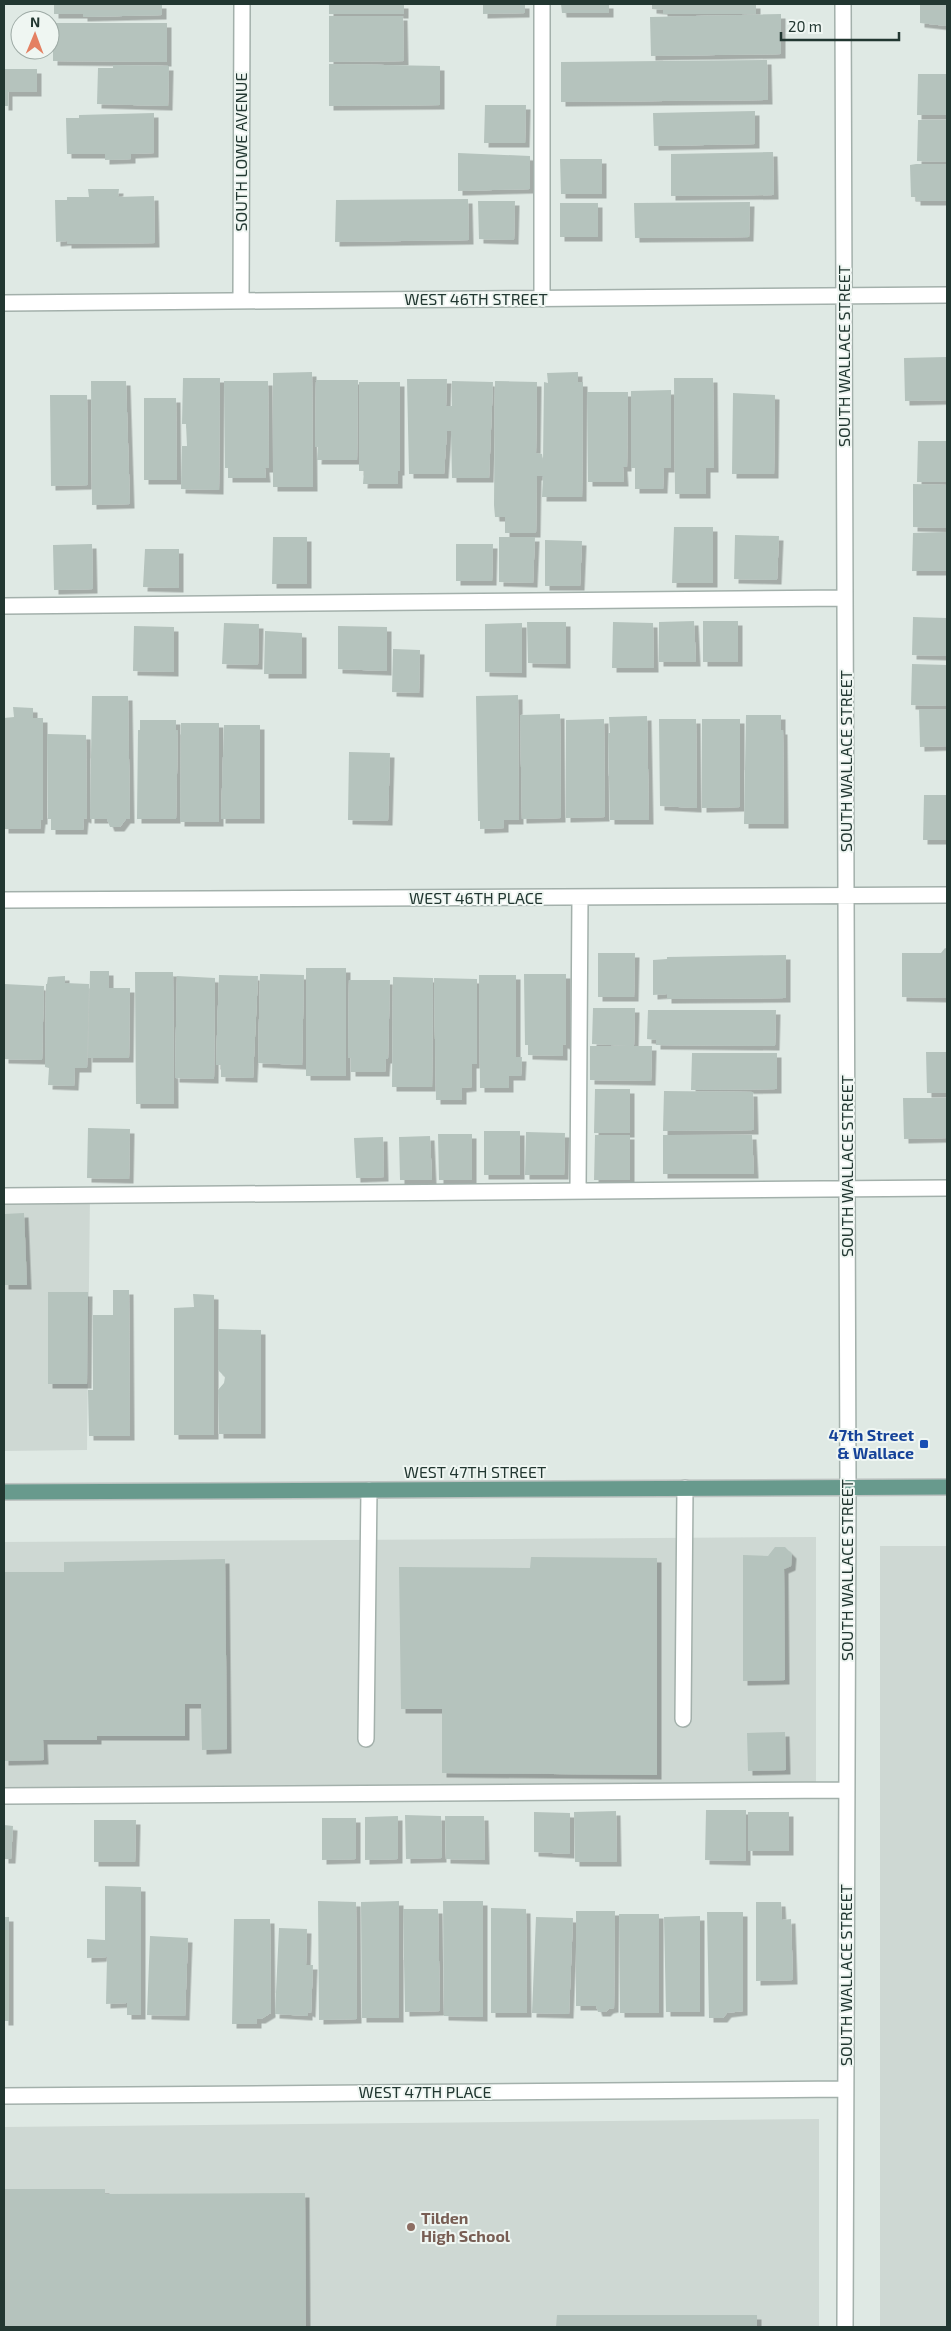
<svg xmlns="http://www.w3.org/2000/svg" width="951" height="2331" font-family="'Exo 2',sans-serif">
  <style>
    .built { fill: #ced8d3 }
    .building { fill: #b5c3bd; filter: url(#shadow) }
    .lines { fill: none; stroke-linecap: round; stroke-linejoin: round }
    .minor-casing { stroke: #a3b0ab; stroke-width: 18 }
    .major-casing { stroke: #bdc3c1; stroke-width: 18 }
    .minor { stroke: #fff; stroke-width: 15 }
    .major { stroke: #689a8d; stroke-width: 15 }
    .transit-dot { fill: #1a4fb4; stroke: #eff6f2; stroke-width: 2 }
    .education-dot { fill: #8d6e63; stroke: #eff6f2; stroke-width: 2 }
    .labels { text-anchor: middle; stroke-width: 4; stroke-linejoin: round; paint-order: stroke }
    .street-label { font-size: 16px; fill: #223731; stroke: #eff6f2 }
    .transit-label { font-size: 16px; font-weight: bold; fill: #164399; stroke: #eff6f2; text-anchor: end }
    .education-label { font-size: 16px; font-weight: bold; fill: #785e54; stroke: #eff6f2; text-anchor: start }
  </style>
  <defs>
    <filter id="shadow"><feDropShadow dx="4.5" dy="4.5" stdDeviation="0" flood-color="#0004"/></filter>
  </defs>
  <rect width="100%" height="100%" fill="#dfe9e4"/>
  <!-- built -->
  <path class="built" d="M90,1195L87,1450L4,1451V1196Z
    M816,1537V1790L4,1796V1542Z
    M880,1546H947V2327H880Z
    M819,2119V2327H4V2127Z"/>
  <!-- building -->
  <path class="building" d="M54,4H162V15L83,17V14H54Z
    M329,4H404V14H329Z
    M483,4H525V13L483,14Z
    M561,4H609V13H562Z
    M652,4H756V14H663V10L652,9Z
    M920,4H947V26L920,23Z
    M781,14V54L651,56L650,17Z
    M329,16H403L404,61L329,62Z
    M53,23H167V62L53,61Z
    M767,60L768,100L561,102V62Z
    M329,64L440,66V105L329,106Z
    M113,65L169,66L168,106L97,104L98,68H113Z
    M4,69H37V92H8V106H4Z
    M918,74H947V115H917Z
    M485,105H526L525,143H484Z
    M755,111V144L654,146L653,113Z
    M154,113V153L131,154V159L105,160V154H67L66,118H79V115Z
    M918,120H947V162L917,161Z
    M773,152L774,195L671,196V154Z
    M458,153L530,156V189L458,191Z
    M560,159H602V194H561Z
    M916,164H947V201H916V197H911L910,165Z
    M88,189H119L118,197L154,196L155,243L67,244V241L56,242L55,200H67V197H89Z
    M468,199L469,240L335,242L336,200Z
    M478,201H515L514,240L479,239Z
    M750,202L749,237L635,238L634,203Z
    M560,203H598V237H560Z
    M947,357V400L905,401L904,358Z
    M312,372L313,487H273V373Z
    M578,372V382H583L582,497H542L543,476H537L536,533H505V517H495L494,505L495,381L537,382L536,453L542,454L543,461L544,382L548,383L547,373Z
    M183,378H220L219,490L181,489L182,446H187L186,424H182Z
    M674,378H713L714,468H706V494H675Z
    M407,379H447L446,406H452V381L493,382L489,478H452L451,431H447L444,474H409Z
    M316,380H358L357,460H317L318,447H315Z
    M91,381H126L130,504L92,505Z
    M224,381H268L269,468H265L266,478H228V468H225Z
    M359,382H400V471H398V484H363L364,471H359Z
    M671,390V468H664L663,489H635V468H631V391Z
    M587,392H628L627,467H623L624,482H588Z
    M733,393L775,395L774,474H732Z
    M50,395H87L88,485L51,486Z
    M144,398H176L177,480H144Z
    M918,441H947V482H917Z
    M913,484L947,485V528L913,527Z
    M674,527H713V583H672Z
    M947,532V571H912L913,533Z
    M735,535L779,536L777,580L734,579Z
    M273,537H307V584H272Z
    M499,537H535L533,583L499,582Z
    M545,540L582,541L580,586H545Z
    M92,544L93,589L54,590L53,545Z
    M456,544H493L492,581H456Z
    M145,549H179V588L143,587Z
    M913,617L947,618V656L912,655Z
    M694,621L696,662H659V622Z
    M703,621H738V662H703Z
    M527,622H566V664L528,663Z
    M613,622L653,623L654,668H612Z
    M224,623L259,624L258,665L222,664Z
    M522,623V673L485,672V624Z
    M134,626L174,627V672L133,671Z
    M338,626L387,627V671L338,669Z
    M265,631L302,633V674H264Z
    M393,649L420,650L419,693L392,692Z
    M912,664L947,665V706L911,705Z
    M518,695L519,820H504V828L480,829V821H478L476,696Z
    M92,696H128L130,819H126L120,827H110L107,819H90Z
    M13,707L33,708V718H43V820H41L40,829H4V718L14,717Z
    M919,709H947V746L920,747Z
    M560,714L561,818L522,819L520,715Z
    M746,715H781V730H783L784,824H744Z
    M647,716L649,820H610L608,733H610L609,717Z
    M604,719L605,817L566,818V720Z
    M659,719H696L697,808L660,806Z
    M702,719H740V807L702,808Z
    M140,720H176V730H178L176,819H137L138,730H140Z
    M181,723H219V822H180Z
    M224,725H260V819H221Z
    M47,734L86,735L87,819L84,818L83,830H51V819H48Z
    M349,752L390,753L388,821L348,820Z
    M924,795H947V840H923Z
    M945,948L947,949V998L902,997V953H941Z
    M598,953H635L634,997H598Z
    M786,955V998L667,999V994L653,995V960L667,959V957Z
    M306,968H346V1076H306Z
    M90,971H109V988H130L129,1058H88Z
    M135,972H173L174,1104H136Z
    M260,974L304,975L302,1065L258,1063Z
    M524,974H566V1045L563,1044V1056L528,1055V1045H525Z
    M219,975L258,976L253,1078L221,1077V1065H216Z
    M479,975H516V1057H522L521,1076H509V1088H480Z
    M65,976V983L89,984L87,1068H75L74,1086L48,1085L49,1068L45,1067L46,984H47L48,977Z
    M177,976L215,978L214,1079L175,1078Z
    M393,977L433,978L432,1087H392Z
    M434,978L477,979V1064H472V1087L462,1088V1100H436Z
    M349,980H390L388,1059H386L385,1072H351V1058H348Z
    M4,984L44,986L42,1060L4,1059Z
    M593,1008H635L634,1046H652L651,1081L590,1080V1046H629L592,1044Z
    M648,1010H776L775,1046L656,1045V1040L647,1039Z
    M926,1052H947V1093H927Z
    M692,1053H777V1089L691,1090Z
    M595,1089H630V1133H594Z
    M664,1091L753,1092L754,1130L663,1131Z
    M903,1098H947V1138L904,1139Z
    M88,1128L130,1129L129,1179L87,1178Z
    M484,1131H520V1175H484Z
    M526,1132L565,1133L564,1175H525Z
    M438,1134H472V1180H439Z
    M595,1135H630V1180H594Z
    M663,1135H752L754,1174H663Z
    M430,1136L432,1180H400L399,1137Z
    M383,1137L384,1177L356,1178L354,1138Z
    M24,1213L27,1285H4V1214Z
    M113,1290H129L130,1436H89L88,1390H93V1315H113Z
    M48,1292H88L87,1384H48Z
    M193,1294L214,1295V1435H174V1308L194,1307Z
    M218,1329L261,1330V1434H219L218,1390L224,1383L225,1377L218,1370Z
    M775,1547H785L792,1554L791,1566L784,1569L785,1680L743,1681V1555L768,1556Z
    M531,1557L657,1558V1775L442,1773V1709H401L399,1567L530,1568Z
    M225,1559L227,1749L202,1750L201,1704H185V1736H97V1740H43L44,1760L4,1761V1572H64V1562Z
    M785,1732L786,1770L748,1771L747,1733Z
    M706,1810H746V1861L705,1860Z
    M616,1811L617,1862H575L574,1812Z
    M534,1812L570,1813V1854L534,1852Z
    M748,1812H789V1851H748Z
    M405,1815L441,1816L442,1858L406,1859Z
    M398,1816V1859L365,1860V1817Z
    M445,1816H484L485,1860L446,1859Z
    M322,1818H356V1859L322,1860Z
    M94,1820H136L135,1862H94Z
    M4,1825L13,1826L11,1859H4Z
    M105,1886L141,1887V2015H127V2003L106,2004L107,1957L87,1958V1939L105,1940Z
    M318,1901L356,1902L357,2019L319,2020Z
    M399,1901V2018H362L361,1902Z
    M443,1901H483V2017L444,2016Z
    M756,1902H781L782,1920L791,1919L793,1980L756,1981Z
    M491,1908L526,1909L527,2013H491Z
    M403,1909H438L440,2011L405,2012Z
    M576,1911H615L614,2008L609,2009L606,2012H598L596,2006H576Z
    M707,1912H743V2011L727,2013L723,2018H709Z
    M619,1914H659V2013H620Z
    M700,1916V2012H666L664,1917Z
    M4,1917H9V2021H4Z
    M536,1917L573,1918L569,2014L532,2013Z
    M234,1919H270L271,2013L261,2019H257V2024H232Z
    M279,1928L307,1929L306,1965H313L311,2013L308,2012V2016L275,2014Z
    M150,1936L188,1938L185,2016L147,2015Z
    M4,2189H105V2194L305,2193L306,2327H4Z
    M557,2315H757V2327H556Z"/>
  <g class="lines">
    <!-- minor casing -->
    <g class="minor-casing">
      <path id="minor" d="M542,4V299
        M843,4L848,1487L845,2327
        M241,301L242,4
        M4,303L947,295
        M4,606L845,598
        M4,900L947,895
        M578,1191L580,897
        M4,1196L947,1188
        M683,1719L685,1488
        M366,1739L369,1490
        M4,1796L847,1790
        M4,2096L845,2089"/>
    </g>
    <!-- major casing -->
    <g class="major-casing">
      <path id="major" d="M4,1492L947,1487"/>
    </g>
    <!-- minor -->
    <use href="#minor" class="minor"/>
    <!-- major -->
    <use href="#major" class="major"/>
  </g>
  <!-- markers -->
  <rect class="transit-dot" x="919" y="1439" width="10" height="10" rx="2.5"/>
  <circle class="education-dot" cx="411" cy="2227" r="5"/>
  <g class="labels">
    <!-- street labels -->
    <g class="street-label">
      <text transform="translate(241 152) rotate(-90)" y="6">SOUTH LOWE AVENUE</text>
      <text x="476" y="305">WEST 46TH STREET</text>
      <text transform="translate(844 356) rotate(-90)" y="6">SOUTH WALLACE STREET</text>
      <text transform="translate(846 761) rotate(-90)" y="6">SOUTH WALLACE STREET</text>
      <text x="476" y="904">WEST 46TH PLACE</text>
      <text transform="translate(847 1166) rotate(-90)" y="6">SOUTH WALLACE STREET</text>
      <text x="475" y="1478">WEST 47TH STREET</text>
      <text transform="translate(847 1570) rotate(-90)" y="6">SOUTH WALLACE STREET</text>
      <text transform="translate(846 1975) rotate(-90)" y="6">SOUTH WALLACE STREET</text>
      <text x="425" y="2098">WEST 47TH PLACE</text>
    </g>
    <!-- transit labels -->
    <g class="transit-label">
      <text x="914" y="1441">47th Street<tspan x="914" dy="18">&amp; Wallace</tspan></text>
    </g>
    <!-- education labels -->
    <g class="education-label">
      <text x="421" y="2224">Tilden<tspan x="421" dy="18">High School</tspan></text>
    </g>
  </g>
  <!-- border -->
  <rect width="951" height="2331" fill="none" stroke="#223731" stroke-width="10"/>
  <!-- north arrow -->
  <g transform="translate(35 35) rotate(1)"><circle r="24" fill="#eff6f2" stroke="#9daaa5"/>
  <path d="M0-4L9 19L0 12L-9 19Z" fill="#e48062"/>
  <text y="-8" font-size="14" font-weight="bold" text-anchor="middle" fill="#223731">N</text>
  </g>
  <!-- scale -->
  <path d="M781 32v8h118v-8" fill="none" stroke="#223731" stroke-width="2.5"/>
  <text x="788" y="32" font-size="15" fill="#223731" stroke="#eff6f2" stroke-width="4" paint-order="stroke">20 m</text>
</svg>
